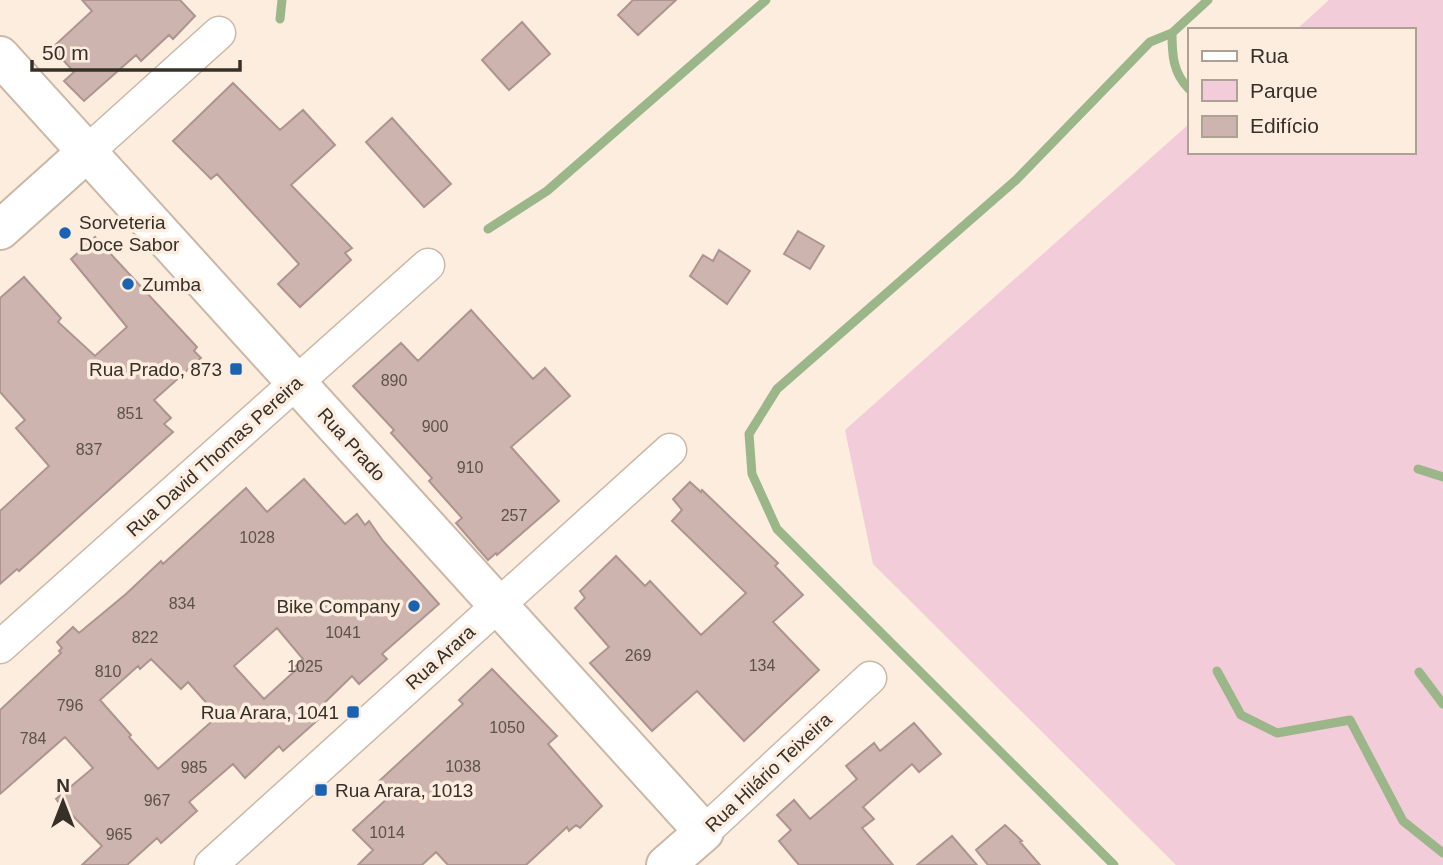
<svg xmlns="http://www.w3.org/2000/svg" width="1443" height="865" font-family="Helvetica,sans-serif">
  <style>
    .green { fill: #f2ccd9 }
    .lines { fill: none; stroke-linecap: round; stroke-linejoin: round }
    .stream { stroke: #9bb688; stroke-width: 9 }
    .building { fill: #ceb4af; stroke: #ad9490; stroke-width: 2; fill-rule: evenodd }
    .minor-casing { stroke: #cab8a7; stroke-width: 35 }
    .tertiary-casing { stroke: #cab8a7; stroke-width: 42 }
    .minor { stroke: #fff; stroke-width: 32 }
    .tertiary { stroke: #fff; stroke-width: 38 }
    .poi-dot { fill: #1b62b2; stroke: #fceddf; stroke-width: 2.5 }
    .labels { text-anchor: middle; stroke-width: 7; stroke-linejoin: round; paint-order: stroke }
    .number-label { font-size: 16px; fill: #5d514a }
    .poi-label { font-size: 19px; fill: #373029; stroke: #fceddf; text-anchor: start }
    .street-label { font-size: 19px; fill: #373029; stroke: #fceddf }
  </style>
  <rect width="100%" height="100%" fill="#fceddf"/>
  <!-- green -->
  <path class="green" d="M1329,0H1443V865H1176L873,564L845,430L1189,124V152H1413V30H1296Z"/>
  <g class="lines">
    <!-- stream -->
    <path class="stream" d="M280,19L282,0
      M1172,33C1172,55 1173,73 1189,89
      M488,229L547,191L766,0
      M1418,469L1443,477
      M1217,671L1241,715L1277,733L1350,720L1403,821L1443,853
      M1419,672L1443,704
      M1114,865L777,529L752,474L749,434L777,389L1016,180L1150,42L1172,33L1208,0"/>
  </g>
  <!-- building -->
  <path class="building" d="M82,0H180L195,16L173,39L169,35L141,61L136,55L84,101L64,81L74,72L52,48L92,11Z
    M633,0H676L638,35L618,15Z
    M522,22L550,54L509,90L482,60Z
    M233,83L280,130L303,110L335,145L291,185L352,248L345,253L351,260L300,307L278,284L299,264L217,174L211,179L173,141Z
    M392,118L451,184L424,207L366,142Z
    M798,231L824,246L810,269L784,254Z
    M95,237L197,347L194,351L201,358L154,400L171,418L164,424L173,432L19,571L17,569L0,584V511L49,466L16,428L25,420L0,392V298L24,277L61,318L58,322L95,356L127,327L71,259Z
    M719,250L750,271L727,304L690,276L703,255L713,261Z
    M471,310L533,379L545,368L570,396L511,447L559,501L497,555L496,553L488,560L456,523L462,518L429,481L432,478L391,433L394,430L353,386L401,343L418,361Z
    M304,479L345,524L357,514L365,525L369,521L383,541L439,604L382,654L387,659L359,684L352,676L314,713L319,719L283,751L279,746L245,778L233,764L189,802L197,811L161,843L157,838L127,865H82L102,846L72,815L70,817L56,799L93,768L65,737L0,794V710L61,653L59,651L62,648L57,642L73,627L79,633L126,594L161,561L163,564L246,488L267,512ZM277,628L303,659L296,666L298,668L264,699L234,666ZM151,659L181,689L188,682L218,716L158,769L129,737L131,735L100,700L138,666L140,669Z
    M690,482L701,492L702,490L778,563L775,566L803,595L773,622L819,670L744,741L697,691L652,731L590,663L609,647L575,608L585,598L580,591L616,556L645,586L650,581L701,635L746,593L672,521L682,510L673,499Z
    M492,669L557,736L548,744L602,806L580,828L576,825L569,831L567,827L526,865H448L436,852L422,865H358L373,850L353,830L390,796L378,782L463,704L459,700Z
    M914,723L941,754L919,772L912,764L863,807L874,819L862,828L893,865H799L779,841L791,830L777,815L794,800L810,819L857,779L846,766L874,743L880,751Z
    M1005,825L1022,841L1020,842L1040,865H988L976,850Z
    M952,836L977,865H917Z"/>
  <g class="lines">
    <!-- minor casing -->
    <g class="minor-casing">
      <path id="minor" d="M87,152L219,33
        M0,647L428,265
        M704,832L870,678
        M211,865L670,450"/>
    </g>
    <!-- tertiary casing -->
    <g class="tertiary-casing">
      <path id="tertiary" d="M0,56L704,832L666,865
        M0,230L87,152"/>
    </g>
    <!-- minor -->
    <use href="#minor" class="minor"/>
    <!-- tertiary -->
    <use href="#tertiary" class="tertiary"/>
  </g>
  <!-- markers -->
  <g class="poi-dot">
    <circle cx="65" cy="233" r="7"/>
    <circle cx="128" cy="284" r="7"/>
    <rect x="229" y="362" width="14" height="14" rx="3.5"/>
    <circle cx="414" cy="606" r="7"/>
    <rect x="346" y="705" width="14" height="14" rx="3.5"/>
    <rect x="314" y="783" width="14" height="14" rx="3.5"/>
  </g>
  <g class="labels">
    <!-- number labels -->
    <g class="number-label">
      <text x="394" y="386">890</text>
      <text x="130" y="419">851</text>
      <text x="435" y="432">900</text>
      <text x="89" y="455">837</text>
      <text x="470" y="473">910</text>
      <text x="514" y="521">257</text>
      <text x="257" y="543">1028</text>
      <text x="182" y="609">834</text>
      <text x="343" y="638">1041</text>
      <text x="145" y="643">822</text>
      <text x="638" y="661">269</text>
      <text x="762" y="671">134</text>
      <text x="305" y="672">1025</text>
      <text x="108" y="677">810</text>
      <text x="70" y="711">796</text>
      <text x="507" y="733">1050</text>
      <text x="33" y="744">784</text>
      <text x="463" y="772">1038</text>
      <text x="194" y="773">985</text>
      <text x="157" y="806">967</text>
      <text x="387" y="838">1014</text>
      <text x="119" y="840">965</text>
    </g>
    <!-- poi labels -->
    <g class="poi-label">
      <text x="79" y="229">Sorveteria<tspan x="79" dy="22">Doce Sabor</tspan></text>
      <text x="142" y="291">Zumba</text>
      <text x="222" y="376" text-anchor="end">Rua Prado, 873</text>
      <text x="400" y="613" text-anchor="end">Bike Company</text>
      <text x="339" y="719" text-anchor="end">Rua Arara, 1041</text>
      <text x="335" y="797">Rua Arara, 1013</text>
    </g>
    <!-- street labels -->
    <g class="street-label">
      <text transform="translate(352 444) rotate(48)" y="7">Rua Prado</text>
      <text transform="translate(214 456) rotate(-42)" y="7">Rua David Thomas Pereira</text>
      <text transform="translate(440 657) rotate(-42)" y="7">Rua Arara</text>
      <text transform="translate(768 772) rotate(-43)" y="7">Rua Hilário Teixeira</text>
    </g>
  </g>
  <!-- legend -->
  <rect x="1188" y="28" width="228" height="126" fill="#fceddf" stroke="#ada196" stroke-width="2"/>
  <rect x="1202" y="51" width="35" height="10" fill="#ffffff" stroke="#ada196" stroke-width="2"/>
  <text x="1250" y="63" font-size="21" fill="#373029">Rua</text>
  <rect x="1202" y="80" width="35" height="21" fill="#f2ccd9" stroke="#ada196" stroke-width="2"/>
  <text x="1250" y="98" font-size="21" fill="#373029">Parque</text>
  <rect x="1202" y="116" width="35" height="21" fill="#ceb4af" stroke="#ada196" stroke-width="2"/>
  <text x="1250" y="133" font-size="21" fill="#373029">Edifício</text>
  <!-- north arrow -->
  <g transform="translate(63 802)" stroke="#fceddf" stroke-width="5" paint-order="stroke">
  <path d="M0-5L12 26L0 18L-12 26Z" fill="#373029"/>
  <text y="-10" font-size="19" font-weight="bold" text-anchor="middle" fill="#373029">N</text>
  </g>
  <!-- scale -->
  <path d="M32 60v10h208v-10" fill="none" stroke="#373029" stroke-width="3.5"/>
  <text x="42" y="60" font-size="21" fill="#373029" stroke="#fceddf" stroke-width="5" paint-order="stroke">50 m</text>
</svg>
